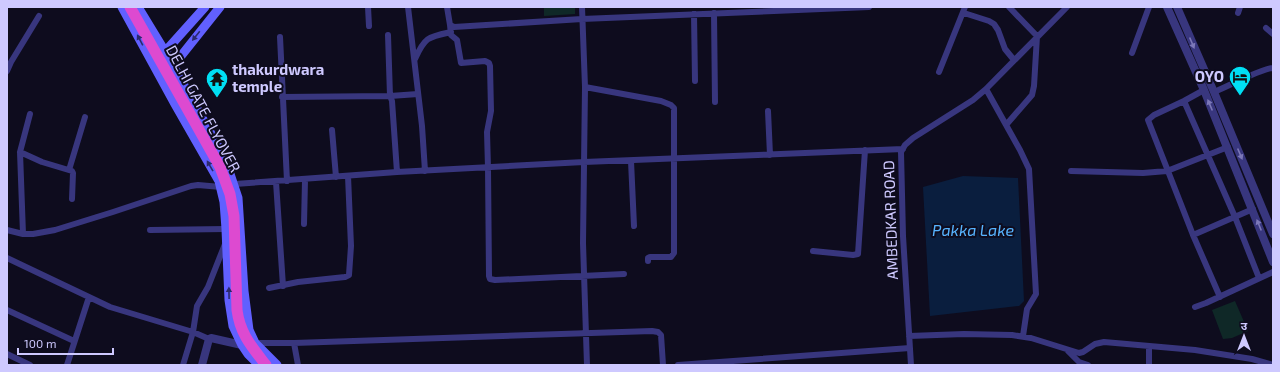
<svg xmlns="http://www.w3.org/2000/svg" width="1280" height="372" font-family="'Exo 2','Noto Sans Devanagari',sans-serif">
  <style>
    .green { fill: #0f2827 }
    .water { fill: #0a1e3e }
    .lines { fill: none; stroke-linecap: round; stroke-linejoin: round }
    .minor { stroke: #38367e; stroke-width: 6 }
    .tertiary { stroke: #38367e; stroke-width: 8 }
    .secondary { stroke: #6160ff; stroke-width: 9 }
    .trunk { stroke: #dd4ad0; stroke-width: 11 }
    .oneway { fill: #2b296d }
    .oneway2 { fill: #7c78b8 }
    .labels { text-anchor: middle; stroke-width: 4; stroke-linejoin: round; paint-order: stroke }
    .poi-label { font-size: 15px; font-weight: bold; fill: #cec9ff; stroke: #0e0c1e; text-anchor: start }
    .street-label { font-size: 15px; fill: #cec9ff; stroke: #0e0c1e }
    .water-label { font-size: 16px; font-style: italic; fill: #57b4ff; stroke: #0e0c1e }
  </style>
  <rect width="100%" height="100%" fill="#0e0c1e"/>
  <!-- green -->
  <path class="green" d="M544,7H575V14L544,16Z
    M1235,301L1248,331L1232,338L1223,339L1212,310Z"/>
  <!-- water -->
  <path class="water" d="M963,176L1018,178L1024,301L1019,306L930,316L923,187Z"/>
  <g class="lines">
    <!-- minor -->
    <path class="minor" d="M368,7L369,26
      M408,7L422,126L425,171
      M447,7L450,25L454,27L582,19L869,7
      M582,7L585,87L583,243L587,365
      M714,13L715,102
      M964,13L989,21L994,24L998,30L1005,49L1014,60
      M1238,13L1240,7
      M694,14L695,81
      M450,25L451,35L457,40L461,63L485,61L489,63L490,66L491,111L487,132L488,168L489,276L490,279L495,280L624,274
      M1266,28L1273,34
      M388,35L390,96L418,94
      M280,37L287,181
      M1132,53L1149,7
      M415,59C425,37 428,37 451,32
      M7,71L11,62L39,16
      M939,72L965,7
      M585,87L661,101L671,105L674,108V253L671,257H650L648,258V261
      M986,89L1020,150L1029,169L1036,294L1027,309L1023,336
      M1204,90L1184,101L1154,115L1148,120L1193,235L1253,209
      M1214,92C1226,87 1263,68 1273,68
      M282,97L390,96L392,101L397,172
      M1184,101L1235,217L1259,278
      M768,111L770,155
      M1006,125L1032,95L1034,86L1037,36L1009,7
      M332,130L336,177
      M20,152L42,162L72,171L73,173L72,199
      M631,161L634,226
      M69,170L85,117
      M1071,171L1143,173L1167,171L1228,147
      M276,182L283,286
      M235,184L397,172L584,162L903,149
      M304,224L305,180
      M7,230L23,234H33L55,230L113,212L191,186L198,185L221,187
      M150,230L226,229
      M23,234L20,152L30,114
      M1193,235L1220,297
      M813,251L853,255L858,254L865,150
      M7,258L110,307L193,332L209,339
      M269,288L298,282L345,277L349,275L351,246L348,176
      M1195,307L1206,303L1273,272
      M7,310L74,341
      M909,336L964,334L1012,335L1031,338L1079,353L1083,352L1095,344L1104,342L1195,350L1252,359L1273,365
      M255,343H294L652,331L658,332L661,335L663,365
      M294,343L298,365
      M1149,346V365
      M1068,351L1079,362L1088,365
      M7,354L30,365
      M67,365L89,297
      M183,365L193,332L197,306L208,287L225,244
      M678,365L910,348
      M911,365L903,236L901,152L905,145L913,138L973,100L986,89L1067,7"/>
    <!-- tertiary -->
    <path class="tertiary" d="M1167,7L1204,90L1273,262
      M1177,7L1214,92L1273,234
      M202,365L209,339L211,338L242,345"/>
    <!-- secondary -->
    <path class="secondary" d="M122,7L175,104L219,181L224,202L226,229L229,300L233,326L242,345L248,354L259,365
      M138,7L166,53L225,159L238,198L244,291L249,330L255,343L277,365
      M162,55L205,7
      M169,69L173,66L220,7"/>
    <!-- trunk -->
    <path class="trunk" d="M130,7L220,167L230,194L234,216L237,310C240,334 252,347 266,365"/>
  </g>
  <!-- one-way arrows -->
  <defs><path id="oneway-solid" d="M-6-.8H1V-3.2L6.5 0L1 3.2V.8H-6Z"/></defs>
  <g class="oneway">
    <use href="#oneway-solid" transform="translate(196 36) rotate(129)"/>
    <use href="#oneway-solid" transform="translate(140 40) rotate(-118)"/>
    <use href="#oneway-solid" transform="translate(210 166) rotate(-120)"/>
    <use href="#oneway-solid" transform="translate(229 293) rotate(-91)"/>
  </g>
  <g class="oneway2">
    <use href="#oneway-solid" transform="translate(1192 43) rotate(67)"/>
    <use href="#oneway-solid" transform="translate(1210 105) rotate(-113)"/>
    <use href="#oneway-solid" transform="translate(1240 154) rotate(67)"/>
    <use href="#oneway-solid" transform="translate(1259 225) rotate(-112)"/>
  </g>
  <!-- icons -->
  <defs>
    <g id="hotel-pin" transform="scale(1.15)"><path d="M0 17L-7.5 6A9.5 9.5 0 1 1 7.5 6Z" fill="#00dff4" stroke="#0e0c1e"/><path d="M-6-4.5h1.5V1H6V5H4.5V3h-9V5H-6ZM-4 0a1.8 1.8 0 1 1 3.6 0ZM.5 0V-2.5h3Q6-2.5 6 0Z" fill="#111"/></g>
    <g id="temple-pin" transform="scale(1.15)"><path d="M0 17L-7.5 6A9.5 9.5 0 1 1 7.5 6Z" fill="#00dff4" stroke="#0e0c1e"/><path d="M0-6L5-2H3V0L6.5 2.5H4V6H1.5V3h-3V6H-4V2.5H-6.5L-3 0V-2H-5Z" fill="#111"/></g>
  </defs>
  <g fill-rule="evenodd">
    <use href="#hotel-pin" x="1240" y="77"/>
    <use href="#temple-pin" x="217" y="79"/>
  </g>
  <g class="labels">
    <!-- poi labels -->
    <g class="poi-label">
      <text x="232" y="75">thakurdwara<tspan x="232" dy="17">temple</tspan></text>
      <text x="1224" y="82" text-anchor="end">OYO</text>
    </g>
    <!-- street labels -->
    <g class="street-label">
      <text transform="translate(203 109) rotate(62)" y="5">DELHI GATE FLYOVER</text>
      <text transform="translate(891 220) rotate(-92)" y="5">AMBEDKAR ROAD</text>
    </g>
    <!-- water labels -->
    <g class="water-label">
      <text x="973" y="236">Pakka Lake</text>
    </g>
  </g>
  <!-- border -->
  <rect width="1280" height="372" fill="none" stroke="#cec9ff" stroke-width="16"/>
  <!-- north arrow -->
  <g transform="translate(1244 336)" stroke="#0e0c1e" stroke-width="3" paint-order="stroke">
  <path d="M0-3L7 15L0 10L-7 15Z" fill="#cec9ff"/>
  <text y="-6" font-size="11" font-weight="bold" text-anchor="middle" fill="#cec9ff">उ</text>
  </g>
  <!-- scale -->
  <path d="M18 348v6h95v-6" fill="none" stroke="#cec9ff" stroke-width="2"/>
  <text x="24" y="348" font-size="12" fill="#cec9ff" stroke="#0e0c1e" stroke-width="3" paint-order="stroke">100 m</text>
</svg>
